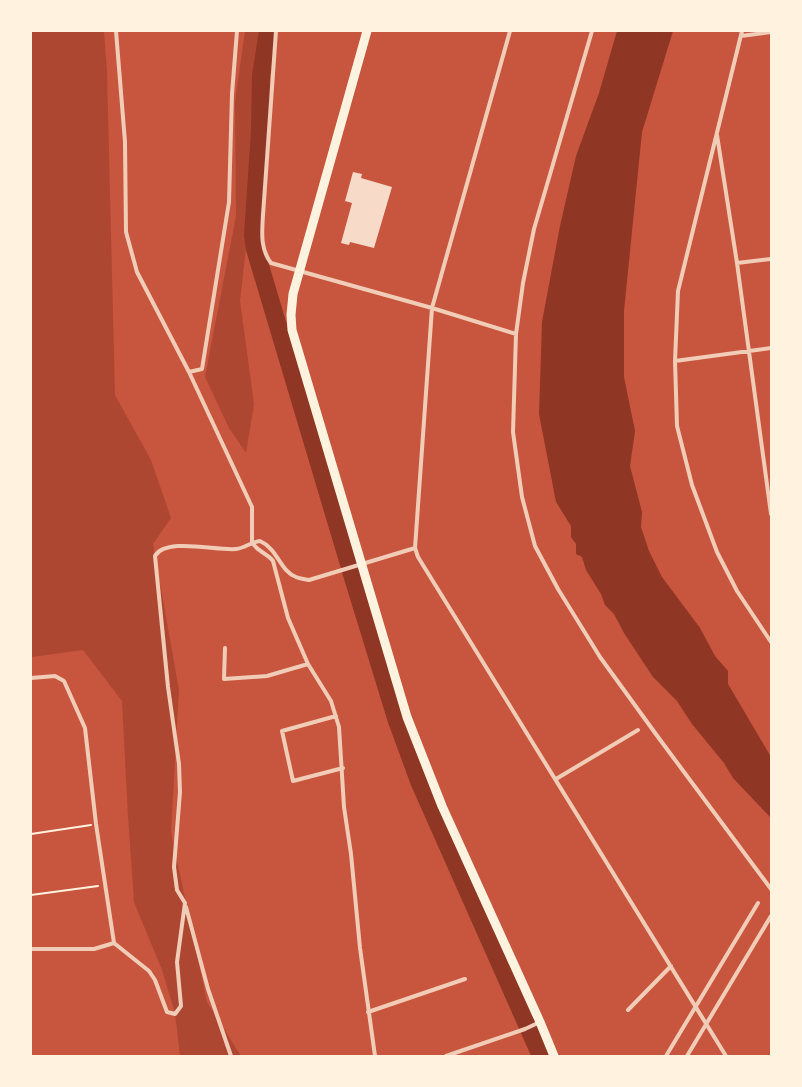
<svg xmlns="http://www.w3.org/2000/svg" width="802" height="1087" font-family="'Open Sans',sans-serif">
  <style>
    .green { fill: #ae4732 }
    .water { fill: #8f3625 }
    .lines { fill: none; stroke-linecap: round; stroke-linejoin: round }
    .river { stroke: #8f3625; stroke-width: 18 }
    .building { fill: #f7dbc8 }
    .path { stroke: #fff3e0; stroke-width: 2 }
    .minor { stroke: #f1ccb7; stroke-width: 4 }
    .primary { stroke: #fff3e0; stroke-width: 9 }
  </style>
  <rect width="100%" height="100%" fill="#c8553d"/>
  <!-- green -->
  <path class="green" d="M31,31H104L107,71L115,395L151,460L171,518L153,544L179,690L171,832L207,1002L241,1056H180L175,1013L162,970L134,902L128,816L122,701L83,650L31,657Z
    M245,31H262L257,73L254,176L240,301L254,404L246,453L229,428L205,377L236,216L235,102Z"/>
  <!-- water -->
  <path class="water" d="M617,31H673L642,132L624,311V377L635,431L630,466L642,512L641,527L649,551L662,577L700,628L715,656L728,671V684L771,757V818L733,778L724,763L692,724L677,701L653,677L624,633L614,614L605,605L601,594L586,570L582,557L576,554V544L571,537V526L556,502L539,414L542,322L560,226L576,156L599,93Z"/>
  <g class="lines">
    <!-- river -->
    <path class="river" d="M268,31L261,76L260,131L253,235L255,249L349,564
      M351,571L397,721L419,781L541,1056"/>
  </g>
  <!-- building -->
  <path class="building" d="M353,172L362,174L361,178L392,187L374,248L350,242L349,245L341,243L352,203L345,201Z"/>
  <g class="lines">
    <!-- path -->
    <path class="path" d="M31,834L91,825
      M31,895L98,886"/>
    <!-- minor -->
    <path class="minor" d="M116,31L125,142L126,232L137,272L189,372L252,507V542C256,551 267,553 273,561L288,618L308,664L331,701L339,727L344,807L351,854L360,948L375,1056
      M276,31L263,215C262,232 260,249 271,263L432,308L516,334
      M510,31L432,308L415,548L418,557L726,1056
      M592,31L534,229L523,283L516,334L513,432L522,497L535,546L558,589L600,657L658,737L771,889
      M742,31L678,291L675,361L677,426L692,485L717,552L737,591L771,642
      M741,36L771,32
      M717,135L737,263L771,514
      M737,263L771,259
      M675,361L771,348
      M189,372L202,369L229,202L232,94L237,31
      M225,648L224,679L267,676L308,664
      M31,678L55,676L64,681L85,728L96,824L114,943L149,971L155,980L167,1012L175,1014L181,1006L177,962L185,903L177,890L174,867L180,792L179,764L168,687L155,556C166,537 216,551 236,549C245,548 251,542 260,541C278,549 280,571 296,577C300,579 305,579 309,580L415,548
      M336,716L282,731L293,781L343,768
      M556,779L638,730
      M186,907L208,989L231,1056
      M31,949H94L114,943
      M628,1010L671,966
      M368,1012L465,979
      M446,1056L525,1029L540,1022
      M666,1056L758,903
      M687,1056L771,916"/>
    <!-- primary -->
    <path class="primary" d="M367,31L293,294L291,315L292,330L407,717L442,806L540,1022L554,1056"/>
  </g>
  <!-- border -->
  <rect width="802" height="1087" fill="none" stroke="#fff3e0" stroke-width="64"/>
</svg>
